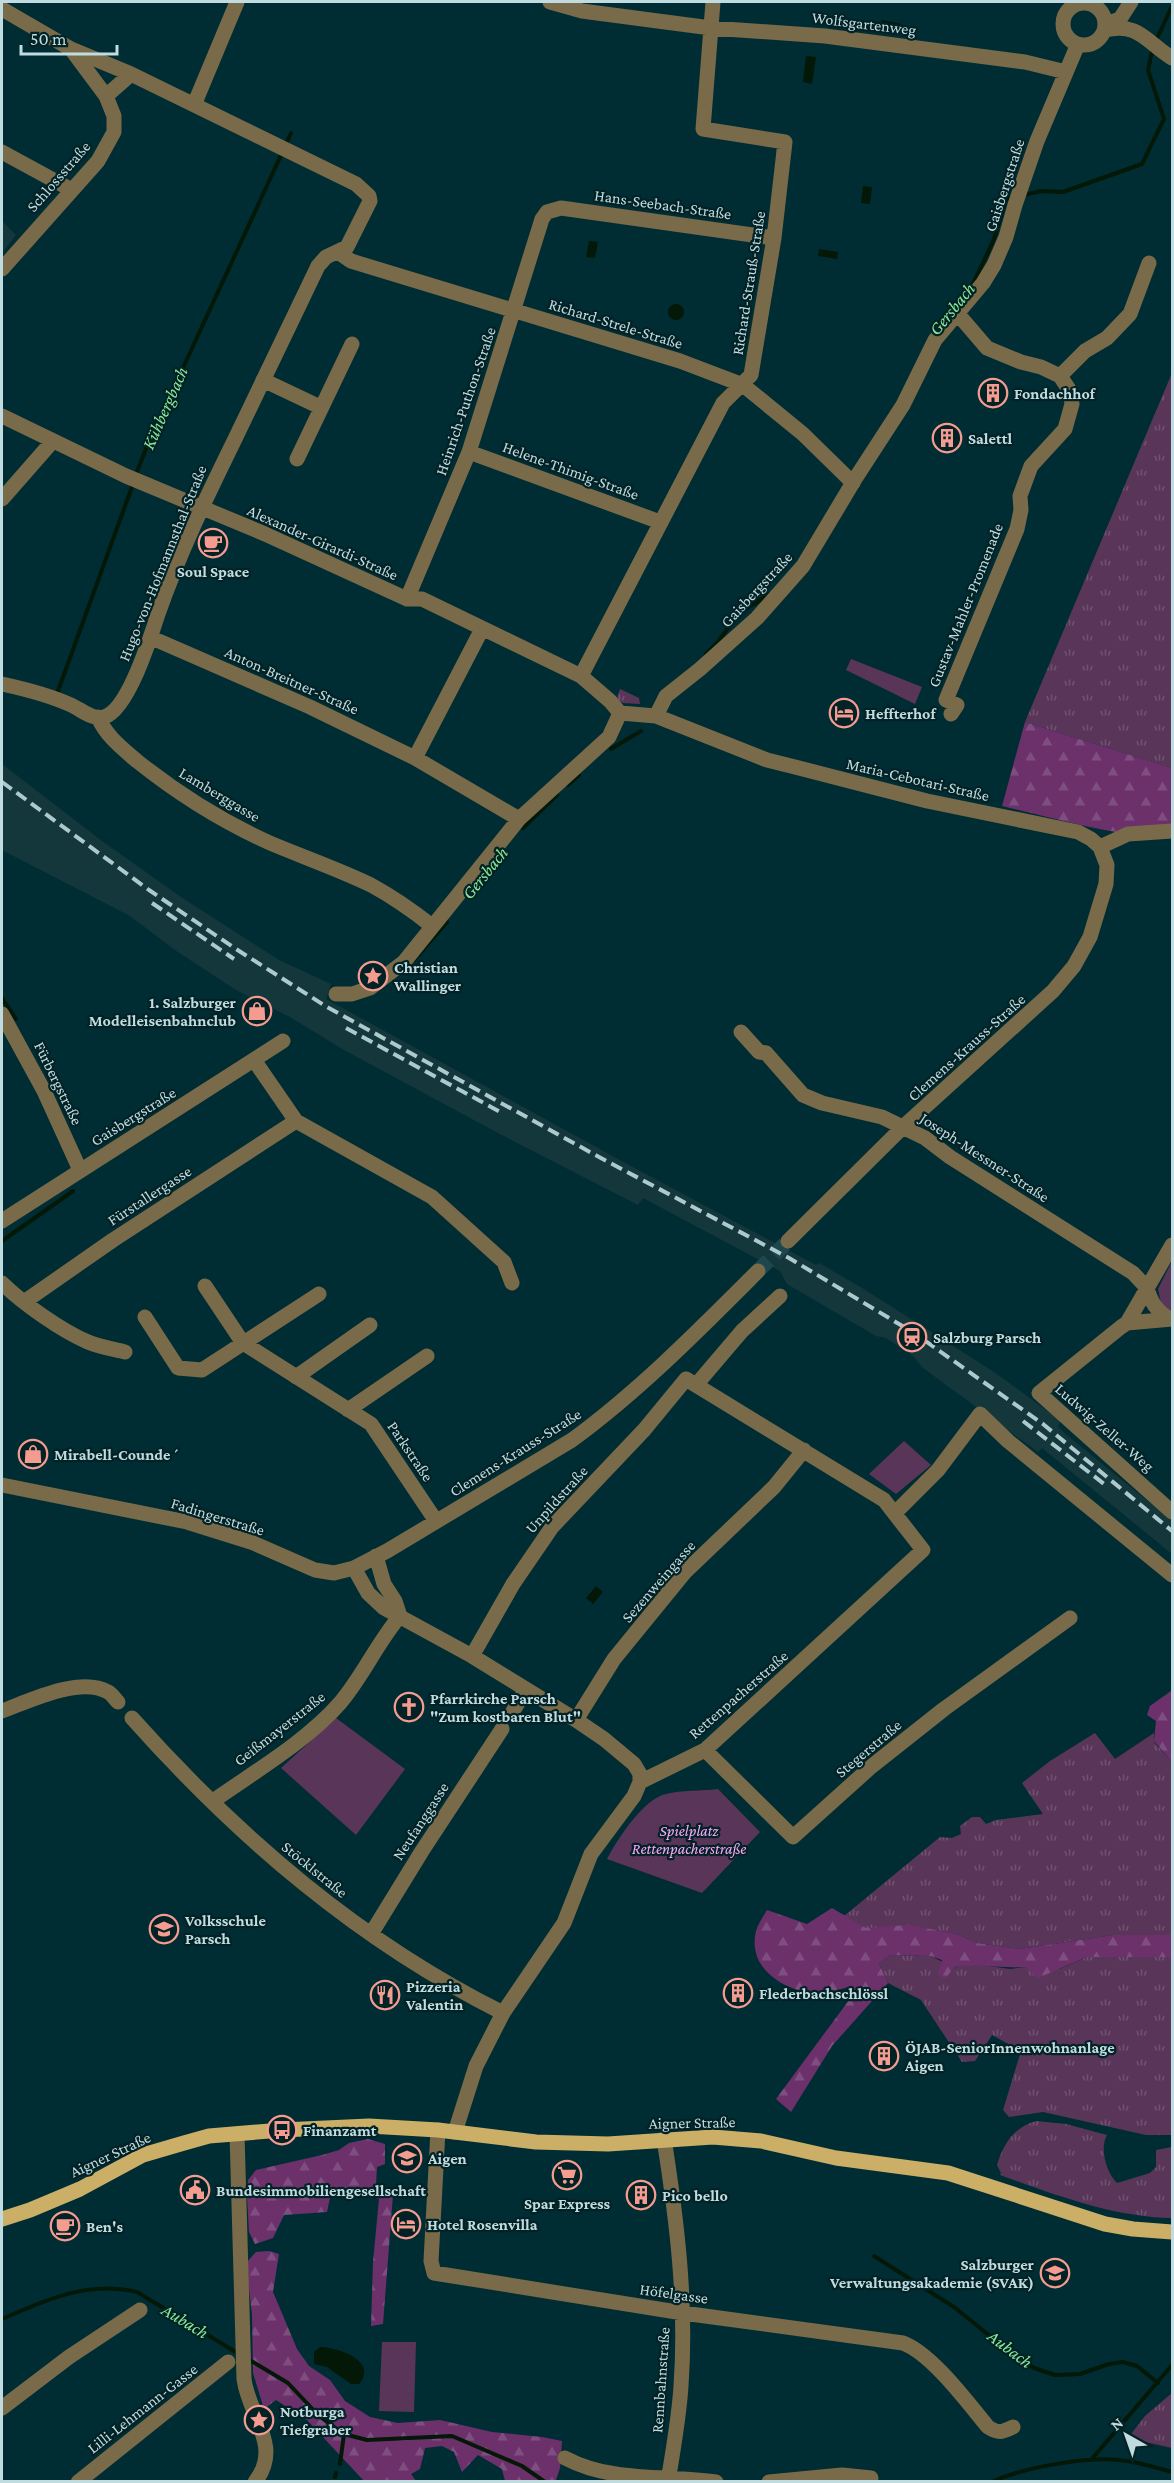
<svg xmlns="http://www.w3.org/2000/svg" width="1174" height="2483" font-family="'Crimson Pro',serif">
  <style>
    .built { fill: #14373c }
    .grass { fill: url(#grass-tufts) }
    .forest { fill: url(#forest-firs) }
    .park { fill: #5a355a }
    .water { fill: #031806 }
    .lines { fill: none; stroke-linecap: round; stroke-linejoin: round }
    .stream { stroke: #031806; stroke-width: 4 }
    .minor-tunnel { stroke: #1d474d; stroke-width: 15; stroke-dasharray: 15 8; stroke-linecap: butt }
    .minor { stroke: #796b49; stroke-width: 15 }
    .major { stroke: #ccaf67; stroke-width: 15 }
    .rail { stroke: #acc9ce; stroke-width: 4; stroke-dasharray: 12 6; stroke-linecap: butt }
    .labels { text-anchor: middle; stroke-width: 4.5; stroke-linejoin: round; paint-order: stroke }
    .street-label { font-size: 16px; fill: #c0dce0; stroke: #032226 }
    .poi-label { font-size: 16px; font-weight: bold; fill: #c0dce0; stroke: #032226; text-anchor: start }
    .park-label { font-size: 16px; font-style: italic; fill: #fda7fa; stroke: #032226 }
    .water-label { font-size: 18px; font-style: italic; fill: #89e997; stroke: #032226 }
  </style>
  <defs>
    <pattern id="grass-tufts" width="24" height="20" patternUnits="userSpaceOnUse" patternTransform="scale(1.5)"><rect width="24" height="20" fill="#5a355a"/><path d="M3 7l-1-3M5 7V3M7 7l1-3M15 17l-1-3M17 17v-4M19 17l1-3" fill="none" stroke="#705271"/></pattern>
    <pattern id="forest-firs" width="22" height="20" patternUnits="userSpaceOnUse" patternTransform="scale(1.5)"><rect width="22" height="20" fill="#6c316b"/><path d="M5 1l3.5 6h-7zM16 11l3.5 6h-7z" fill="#7f4e80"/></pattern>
  </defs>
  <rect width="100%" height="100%" fill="#002d33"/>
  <!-- built -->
  <path class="built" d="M2,221L16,235L2,253Z
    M2,764L102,841L181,897L279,960L331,984L326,999L629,1165L816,1265L819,1263L867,1291L997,1374L1061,1421L1058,1426L1062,1431L1172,1521V1554L1042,1448L1038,1452L923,1368L912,1355L886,1338L876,1336L787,1284L780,1271L643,1198L638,1205L498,1133L344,1050L290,1017L236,990L175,950L130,916L2,850Z"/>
  <!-- grass -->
  <path class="grass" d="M1172,373V768L1025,722Z
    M620,689L639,698L640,704L623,703L616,700Z
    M1095,1733L1115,1759L1154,1733V1742L1172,1762V1935H1113L1020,1949L977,1943L957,1934L934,1930L866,1928L844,1916L940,1837L952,1838L961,1834L960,1826L972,1817H980L986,1824L996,1820L1043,1814L1022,1783L1050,1761Z
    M890,1955L931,1956L954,1968L967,1963L1010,1969L1026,1967L1060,1969L1087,1957H1172V2135H1146L1043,2112L1009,2117L1003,2110L1021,2051L992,2035L975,2061L962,2062L921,2000L888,1983L879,1964Z
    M1036,2121L1066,2124L1107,2135C1099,2149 1107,2173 1117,2183L1150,2173L1156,2167V2150L1172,2147V2218C1113,2217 1056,2195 1000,2175L1001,2173L997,2165C1004,2143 1013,2128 1036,2121Z
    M1172,2393V2448L1128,2438L1145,2416Z"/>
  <!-- forest -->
  <path class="forest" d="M1025,722L1172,768V837C1115,837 1058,819 1002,806Z
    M1172,1686V1762L1154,1741L1156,1721L1147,1715L1150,1706L1171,1691Z
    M832,1908L866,1928L909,1925L957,1934L977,1943L1020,1949L1113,1935H1172V1957H1087L1038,1978L1026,1967C1009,1969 963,1962 954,1968C951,1970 948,1976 945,1979L938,1974L942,1960L931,1956L890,1955L879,1964L888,1983L832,2046L791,2112L776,2099L855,1992L852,1986C837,1990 821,1995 806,1992C776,1986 748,1964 756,1931C758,1924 763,1917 767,1910L807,1924Z
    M368,2139L385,2144V2164L377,2167L376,2184L393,2195L383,2324L371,2326L373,2262L379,2199L360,2193H331L327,2212L284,2215L273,2238L255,2244L249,2232L247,2196L248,2180L256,2170L322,2155L339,2150L349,2143Z
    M269,2251L279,2254L273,2292L297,2349L309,2366L330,2380L345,2401L370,2417L398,2423L440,2420L492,2432L542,2437L562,2441L560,2468L556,2480L505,2481L502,2469L478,2455L462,2472L454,2452L442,2446L425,2448L420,2469L411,2474L416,2481H364L307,2420L276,2400L264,2409L253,2373L252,2315L246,2263L256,2252Z"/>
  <!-- park -->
  <path class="park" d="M851,659L922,687L915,704L846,670Z
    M1172,1261V1316L1162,1308L1158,1289Z
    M904,1441L931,1465L896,1494L869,1474Z
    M336,1718L405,1769L356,1835L281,1768Z
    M718,1789L760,1832L702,1893L607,1859C617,1840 643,1799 666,1794C682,1790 701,1791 718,1789Z
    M382,2342H416L414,2412L379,2411Z"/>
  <!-- water -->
  <path class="water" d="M882,20L901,24L899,32L880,29Z
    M806,56L816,57L812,84L803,82Z
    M863,186L872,187L870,204L861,203Z
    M589,241L598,242L595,258L586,257Z
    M819,249L838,252L837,259L818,256Z
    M668 312a8 8 0 1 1 16 0a8 8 0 1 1-16 0Z
    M596,1586L603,1592L593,1604L586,1598Z
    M320,2347C337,2347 379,2361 359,2384H351L327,2367L314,2364V2352Z"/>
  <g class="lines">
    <!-- stream -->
    <path class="stream" d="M1156,41L1172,6
      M285,146L291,133
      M1023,195L1041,191L1063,192L1142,164L1164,119L1148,70L1153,47
      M972,286L994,239L1006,199L1013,198
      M135,477L147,446L282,153
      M706,654L717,643L739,613L770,594
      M58,691L133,484
      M611,749L641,731
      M568,785L579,775
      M523,828L557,795
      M414,960L447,922
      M2,998L16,1019
      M2,1241L73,1191
      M874,2256L954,2307L1016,2357L1034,2368L1055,2375L1080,2374L1109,2364L1123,2362L1137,2366L1158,2383
      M2,2319C45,2300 89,2280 137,2292L239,2354
      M248,2359L288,2383L319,2416L344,2434L367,2440L452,2436L522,2466L545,2482
      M1091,2460L1172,2365
      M340,2464L344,2434
      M335,2477L336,2473
      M992,2482C1024,2467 1092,2455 1127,2461C1142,2463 1157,2468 1172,2472"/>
    <!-- minor-tunnel -->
    <path class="minor-tunnel" d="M758,1271L788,1241"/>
    <!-- minor -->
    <path class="minor" d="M550,2L582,11L711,28L825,36L1025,62L1066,72
      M1063 24a21 21 0 1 1 42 0a21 21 0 1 1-42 0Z
      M2,9L71,49L106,96L114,116V132L98,161L2,269
      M1105,24L1120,19L1131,2
      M1105,30C1139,22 1146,42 1172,58
      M106,96L131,74
      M194,105L237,2
      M2,152L70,189
      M338,252L351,261L680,361L743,385L803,434L853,483
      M1060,376L1085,351L1107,338L1130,314L1149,263
      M263,380L320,407
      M2,416L126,476L265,534L407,599H422L581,676L610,701L620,713
      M469,452L660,522
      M297,459L352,344
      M2,499L52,442
      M407,599L469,452L542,219L547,212L561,208L774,238
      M152,638L310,707L415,758L519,819
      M581,676L723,403L751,375L774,238L785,142L703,129L713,2
      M2,684C25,689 49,695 71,705C82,710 92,720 104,717C128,710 151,636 158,614C179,554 207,496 235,439C263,381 290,324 318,266L326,257L347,247L370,201L369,196L356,184L131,74L71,49
      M620,713L656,716L767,760L795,767L927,801L1078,832L1091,839L1100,847L1107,865L1106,884L1090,937L1074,966L1053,991L904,1126L788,1241
      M951,714L957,705L946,700L1017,529L1021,510L1020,496L1031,466L1065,429L1072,404L1070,391L1060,376L1041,367L1021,362L987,348L957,313
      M656,716L666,696L700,669L757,618L803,566L855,479L903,405L935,340L983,283L994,265L1006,237L1015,205L1037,141L1078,44
      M98,717C106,736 122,748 137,761C177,793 223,822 270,843C303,857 338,869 371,885C393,897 413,911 432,926
      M415,758L482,629
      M1100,847L1128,834L1172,831
      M336,994H352L370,988L404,962L519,819L609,737L620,713
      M2,1014L44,1091L80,1170
      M741,1032L759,1052L766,1053L803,1095L822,1103L882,1117L925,1138L950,1157L1133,1273L1147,1288
      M254,1060L296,1121L432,1197L504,1262L512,1283
      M2,1221L283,1041
      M2,1283C22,1303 62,1331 88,1342C100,1347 113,1349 125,1352
      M205,1286L243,1343L371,1424L436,1521
      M1147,1288C1151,1302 1156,1310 1168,1318
      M24,1302L113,1240L296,1121
      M145,1317L178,1368L202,1370L319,1294
      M1172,1319L1127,1323L1121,1327L1039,1393L1172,1512
      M1127,1323L1172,1245
      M296,1377L370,1325
      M696,1385L742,1331L780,1296
      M348,1410L427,1356
      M2,1485L187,1522L251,1542L315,1570L334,1573L354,1568L387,1551L572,1440C640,1390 699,1330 758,1271
      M895,1513L938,1470L980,1414L1008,1441L1172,1575
      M376,1556L384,1584L395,1601L400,1616
      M354,1568L368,1593L384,1608L472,1656L576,1720L604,1739L634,1764L640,1774V1782
      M2,1711C29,1701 80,1676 108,1692C112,1694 115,1699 118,1702
      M512,1713L526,1689
      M132,1718C239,1838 359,1941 503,2013
      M576,1720L614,1659L685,1572L774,1487L804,1450
      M705,1750L793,1837L872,1766L944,1709L1070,1618
      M213,1801C254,1772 307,1741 340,1703C363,1676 377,1643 400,1616
      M371,1934L422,1851L502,1729
      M438,2130L431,2261L434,2273L683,2313L903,2343C932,2354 968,2403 988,2427C999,2434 1002,2432 1013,2427
      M455,2132L476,2066L503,2013L564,1923L591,1854L634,1796L640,1782L705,1750L923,1550L884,1500L686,1379L644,1430L552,1527L513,1584L472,1656
      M237,2134L244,2379C249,2417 283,2446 255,2482
      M664,2139C677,2221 687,2303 681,2386C679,2418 673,2450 668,2482
      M2,2408L69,2357L140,2310
      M565,2458C612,2483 666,2475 716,2482
      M78,2482L228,2362
      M769,2482L842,2475L871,2478"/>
    <!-- major -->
    <path class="major" d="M2,2219L30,2210L80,2189L143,2155L184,2143L209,2136L282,2130L369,2126L438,2130L536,2142L608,2144L713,2137L761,2141L836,2158L948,2173L1105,2224L1133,2229L1172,2232"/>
    <!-- rail -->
    <path class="rail" d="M2,782L149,890L236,949L327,1007L599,1157L789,1258L914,1333L1043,1424L1172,1531
      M152,903L234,959
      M346,1028L504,1114
      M1023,1421L1108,1487"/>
  </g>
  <!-- icons -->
  <defs>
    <g id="building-ring" transform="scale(1.5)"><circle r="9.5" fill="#032226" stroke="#f59c91" stroke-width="1.5"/><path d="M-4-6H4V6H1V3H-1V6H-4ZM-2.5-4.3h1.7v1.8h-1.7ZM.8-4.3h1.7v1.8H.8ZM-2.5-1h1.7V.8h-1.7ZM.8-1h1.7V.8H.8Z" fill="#f59c91"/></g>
    <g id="cafe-ring" transform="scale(1.5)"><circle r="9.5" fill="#032226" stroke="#f59c91" stroke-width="1.5"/><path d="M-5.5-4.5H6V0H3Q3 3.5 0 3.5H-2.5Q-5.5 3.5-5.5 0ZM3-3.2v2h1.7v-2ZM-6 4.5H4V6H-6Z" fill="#f59c91"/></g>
    <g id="hotel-ring" transform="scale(1.5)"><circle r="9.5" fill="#032226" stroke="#f59c91" stroke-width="1.5"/><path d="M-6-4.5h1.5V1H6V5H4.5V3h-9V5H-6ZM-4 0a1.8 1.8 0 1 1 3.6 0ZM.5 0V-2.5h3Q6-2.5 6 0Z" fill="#f59c91"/></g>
    <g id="sight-ring" transform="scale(1.5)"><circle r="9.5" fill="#032226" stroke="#f59c91" stroke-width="1.5"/><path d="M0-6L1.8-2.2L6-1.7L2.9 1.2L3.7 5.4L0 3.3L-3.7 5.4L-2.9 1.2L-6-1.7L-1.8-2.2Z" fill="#f59c91"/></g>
    <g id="shop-ring" transform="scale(1.5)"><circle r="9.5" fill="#032226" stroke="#f59c91" stroke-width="1.5"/><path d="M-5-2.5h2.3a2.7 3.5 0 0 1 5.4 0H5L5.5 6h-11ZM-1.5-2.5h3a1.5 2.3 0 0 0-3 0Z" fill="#f59c91"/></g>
    <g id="station-ring" transform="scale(1.5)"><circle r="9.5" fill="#032226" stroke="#f59c91" stroke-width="1.5"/><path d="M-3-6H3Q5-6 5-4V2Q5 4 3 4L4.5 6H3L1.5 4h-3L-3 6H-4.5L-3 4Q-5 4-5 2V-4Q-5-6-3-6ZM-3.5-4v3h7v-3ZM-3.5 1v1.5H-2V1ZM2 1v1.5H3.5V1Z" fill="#f59c91"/></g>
    <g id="church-ring" transform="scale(1.5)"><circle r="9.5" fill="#032226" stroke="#f59c91" stroke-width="1.5"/><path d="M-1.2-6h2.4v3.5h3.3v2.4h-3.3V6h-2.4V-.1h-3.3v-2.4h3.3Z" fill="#f59c91"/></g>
    <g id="school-ring" transform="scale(1.5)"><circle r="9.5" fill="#032226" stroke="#f59c91" stroke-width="1.5"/><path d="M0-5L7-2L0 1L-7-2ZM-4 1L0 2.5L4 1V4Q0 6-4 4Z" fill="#f59c91"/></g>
    <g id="restaurant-ring" transform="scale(1.5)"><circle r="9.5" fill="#032226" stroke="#f59c91" stroke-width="1.5"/><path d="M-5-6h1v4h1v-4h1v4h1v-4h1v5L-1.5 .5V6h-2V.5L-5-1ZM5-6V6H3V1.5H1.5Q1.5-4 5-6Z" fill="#f59c91"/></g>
    <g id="bus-ring" transform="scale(1.5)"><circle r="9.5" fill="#032226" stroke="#f59c91" stroke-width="1.5"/><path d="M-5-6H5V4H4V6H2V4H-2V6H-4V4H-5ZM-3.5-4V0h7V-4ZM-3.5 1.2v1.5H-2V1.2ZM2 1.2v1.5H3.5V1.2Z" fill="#f59c91"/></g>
    <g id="supermarket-ring" transform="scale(1.5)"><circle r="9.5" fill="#032226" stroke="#f59c91" stroke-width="1.5"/><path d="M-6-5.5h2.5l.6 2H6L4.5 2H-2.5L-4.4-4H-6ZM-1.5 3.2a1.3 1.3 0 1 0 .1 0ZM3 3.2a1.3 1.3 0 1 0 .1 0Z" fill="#f59c91"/></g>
    <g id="civic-ring" transform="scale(1.5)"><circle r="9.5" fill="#032226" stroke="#f59c91" stroke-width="1.5"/><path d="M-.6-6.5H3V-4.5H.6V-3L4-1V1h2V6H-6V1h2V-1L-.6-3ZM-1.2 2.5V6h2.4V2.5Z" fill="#f59c91"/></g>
  </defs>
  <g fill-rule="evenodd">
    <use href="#building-ring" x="993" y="393"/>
    <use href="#building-ring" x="947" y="438"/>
    <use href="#cafe-ring" x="213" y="543"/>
    <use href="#hotel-ring" x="844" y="713"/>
    <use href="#sight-ring" x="373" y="976"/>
    <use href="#shop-ring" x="257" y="1011"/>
    <use href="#station-ring" x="912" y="1337"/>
    <use href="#shop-ring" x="33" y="1454"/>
    <use href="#church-ring" x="409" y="1707"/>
    <use href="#school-ring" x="164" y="1929"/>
    <use href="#building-ring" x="738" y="1993"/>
    <use href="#restaurant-ring" x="385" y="1995"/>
    <use href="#building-ring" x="884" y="2056"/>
    <use href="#bus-ring" x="282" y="2130"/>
    <use href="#school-ring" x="407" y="2158"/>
    <use href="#supermarket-ring" x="567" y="2175"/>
    <use href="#civic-ring" x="195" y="2190"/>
    <use href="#building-ring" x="641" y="2195"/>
    <use href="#hotel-ring" x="406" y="2224"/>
    <use href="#cafe-ring" x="65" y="2226"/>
    <use href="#school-ring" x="1055" y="2273"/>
    <use href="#sight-ring" x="259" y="2420"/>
  </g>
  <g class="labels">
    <!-- street labels -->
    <g class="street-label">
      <text transform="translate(864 23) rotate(7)" y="6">Wolfsgartenweg</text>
      <text transform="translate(58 176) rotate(-49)" y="6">Schlossstraße</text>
      <text transform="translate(1004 185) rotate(-72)" y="6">Gaisbergstraße</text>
      <text transform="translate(663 204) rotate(8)" y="6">Hans-Seebach-Straße</text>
      <text transform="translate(748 283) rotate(-81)" y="6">Richard-Strauß-Straße</text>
      <text transform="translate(616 323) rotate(17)" y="6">Richard-Strele-Straße</text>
      <text transform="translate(465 401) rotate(-71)" y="6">Heinrich-Puthon-Straße</text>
      <text transform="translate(571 470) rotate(20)" y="6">Helene-Thimig-Straße</text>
      <text transform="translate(323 542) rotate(24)" y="6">Alexander-Girardi-Straße</text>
      <text transform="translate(162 563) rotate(-68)" y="6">Hugo-von-Hofmannsthal-Straße</text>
      <text transform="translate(756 589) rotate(-47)" y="6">Gaisbergstraße</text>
      <text transform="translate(965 605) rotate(-68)" y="6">Gustav-Mahler-Promenade</text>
      <text transform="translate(292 680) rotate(24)" y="6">Anton-Breitner-Straße</text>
      <text transform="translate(918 779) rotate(13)" y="6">Maria-Cebotari-Straße</text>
      <text transform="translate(220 794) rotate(31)" y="6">Lamberggasse</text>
      <text transform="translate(966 1047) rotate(-42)" y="6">Clemens-Krauss-Straße</text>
      <text transform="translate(59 1083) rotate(64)" y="6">Fürbergstraße</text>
      <text transform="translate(133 1116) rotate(-32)" y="6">Gaisbergstraße</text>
      <text transform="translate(985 1157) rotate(33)" y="6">Joseph-Messner-Straße</text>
      <text transform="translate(149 1195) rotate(-33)" y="6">Fürstallergasse</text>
      <text transform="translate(1105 1427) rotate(41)" y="6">Ludwig-Zeller-Weg</text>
      <text transform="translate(411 1451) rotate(56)" y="6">Parkstraße</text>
      <text transform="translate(515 1452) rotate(-32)" y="6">Clemens-Krauss-Straße</text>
      <text transform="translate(556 1499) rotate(-48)" y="6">Unpildstraße</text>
      <text transform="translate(218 1516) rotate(17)" y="6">Fadingerstraße</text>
      <text transform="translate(658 1581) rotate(-49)" y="6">Sezenweingasse</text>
      <text transform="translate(738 1694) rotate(-41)" y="6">Rettenpacherstraße</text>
      <text transform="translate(279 1728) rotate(-38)" y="6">Geißmayerstraße</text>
      <text transform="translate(868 1748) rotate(-40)" y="6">Stegerstraße</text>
      <text transform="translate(420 1821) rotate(-57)" y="6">Neufanggasse</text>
      <text transform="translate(315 1869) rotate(39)" y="6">Stöcklstraße</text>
      <text transform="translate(692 2122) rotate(-1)" y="6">Aigner Straße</text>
      <text transform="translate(110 2154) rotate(-25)" y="6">Aigner Straße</text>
      <text transform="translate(674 2293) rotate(8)" y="6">Höfelgasse</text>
      <text transform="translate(660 2380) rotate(-86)" y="6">Rennbahnstraße</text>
      <text transform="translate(142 2408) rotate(-38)" y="6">Lilli-Lehmann-Gasse</text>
    </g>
    <!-- poi labels -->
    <g class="poi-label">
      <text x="1014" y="399">Fondachhof</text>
      <text x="968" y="444">Salettl</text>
      <text x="213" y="577" text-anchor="middle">Soul Space</text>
      <text x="865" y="719">Heffterhof</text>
      <text x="394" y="973">Christian<tspan x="394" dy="18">Wallinger</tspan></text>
      <text x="236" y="1008" text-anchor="end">1. Salzburger<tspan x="236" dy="18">Modelleisenbahnclub</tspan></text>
      <text x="933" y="1343">Salzburg Parsch</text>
      <text x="54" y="1460">Mirabell-Counde´</text>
      <text x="430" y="1704">Pfarrkirche Parsch<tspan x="430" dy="18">"Zum kostbaren Blut"</tspan></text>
      <text x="185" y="1926">Volksschule<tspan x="185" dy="18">Parsch</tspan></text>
      <text x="406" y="1992">Pizzeria<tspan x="406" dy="18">Valentin</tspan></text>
      <text x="759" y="1999">Flederbachschlössl</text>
      <text x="905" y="2053">ÖJAB-SeniorInnenwohnanlage<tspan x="905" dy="18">Aigen</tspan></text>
      <text x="303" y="2136">Finanzamt</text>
      <text x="428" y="2164">Aigen</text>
      <text x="216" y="2196">Bundesimmobiliengesellschaft</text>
      <text x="662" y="2201">Pico bello</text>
      <text x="567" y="2209" text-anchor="middle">Spar Express</text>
      <text x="427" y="2230">Hotel Rosenvilla</text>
      <text x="86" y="2232">Ben's</text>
      <text x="1034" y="2270" text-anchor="end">Salzburger<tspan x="1034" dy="18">Verwaltungsakademie (SVAK)</tspan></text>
      <text x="280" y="2417">Notburga<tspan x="280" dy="18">Tiefgraber</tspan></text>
    </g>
    <!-- park labels -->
    <g class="park-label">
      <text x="689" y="1836">Spielplatz<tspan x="689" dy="18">Rettenpacherstraße</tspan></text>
    </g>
    <!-- water labels -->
    <g class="water-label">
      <text transform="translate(952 309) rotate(-51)" y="6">Gersbach</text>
      <text transform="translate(165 408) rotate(-66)" y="6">Kühbergbach</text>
      <text transform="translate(485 873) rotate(-51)" y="6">Gersbach</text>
      <text transform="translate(185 2321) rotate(31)" y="6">Aubach</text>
      <text transform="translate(1010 2349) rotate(37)" y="6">Aubach</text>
    </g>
  </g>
  <!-- border -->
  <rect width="1174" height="2483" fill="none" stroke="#c0dce0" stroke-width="6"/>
  <!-- north arrow -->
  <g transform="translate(1126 2435) rotate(320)" stroke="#032226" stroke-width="4.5" paint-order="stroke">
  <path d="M0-4.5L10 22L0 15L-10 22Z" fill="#c0dce0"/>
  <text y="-9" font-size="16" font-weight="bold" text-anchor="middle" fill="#c0dce0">N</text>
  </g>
  <!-- scale -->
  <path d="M21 45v9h96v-9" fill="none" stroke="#c0dce0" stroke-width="3"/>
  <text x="30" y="45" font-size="18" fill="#c0dce0" stroke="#032226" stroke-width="4.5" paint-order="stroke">50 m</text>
</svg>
